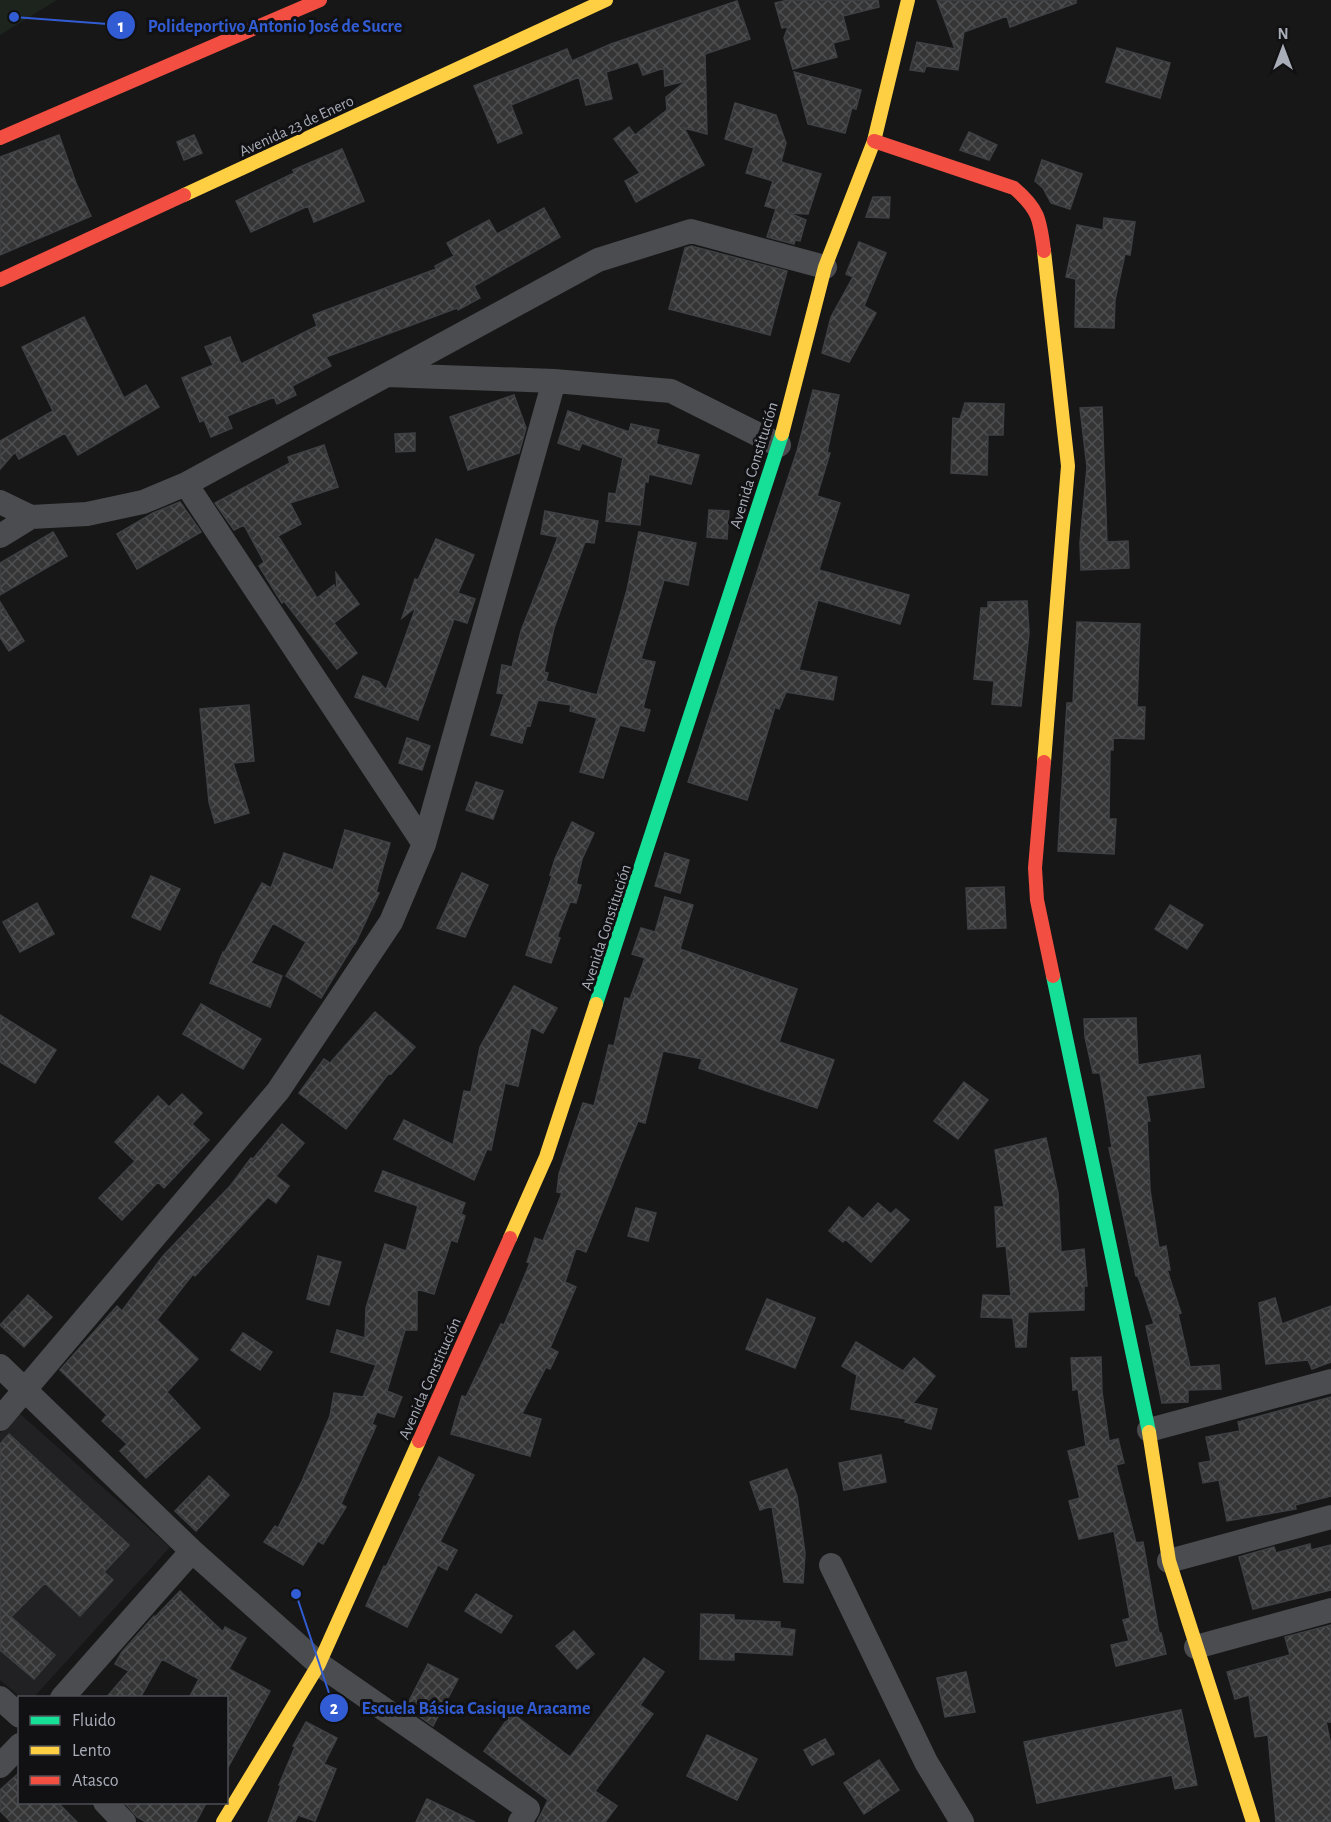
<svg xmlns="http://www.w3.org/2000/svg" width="1331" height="1822" font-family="'Alegreya Sans',sans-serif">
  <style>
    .built { fill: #212123 }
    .pitch { fill: #1d241e }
    .building { fill: url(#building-cross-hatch); stroke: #3f4043; stroke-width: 1.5 }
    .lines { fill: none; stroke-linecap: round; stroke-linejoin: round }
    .street { stroke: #4b4c50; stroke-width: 24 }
    .fast { stroke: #16e098; stroke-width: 14 }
    .slow { stroke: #ffcf43; stroke-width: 14 }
    .jam { stroke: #f24e42; stroke-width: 14 }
    .labels { text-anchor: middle; stroke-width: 6; stroke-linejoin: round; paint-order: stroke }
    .street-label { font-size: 16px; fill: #a8adb8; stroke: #111113 }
    .leader { fill: none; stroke: #325cd3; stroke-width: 2 }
    .callout-dot { fill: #325cd3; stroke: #111113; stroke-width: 2 }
    .mark-label { font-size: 18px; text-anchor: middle; font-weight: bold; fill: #fff }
    .callout-label { font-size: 18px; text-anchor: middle; font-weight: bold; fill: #325cd3; stroke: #111113; stroke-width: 6; stroke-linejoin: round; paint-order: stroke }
  </style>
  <defs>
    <pattern id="building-cross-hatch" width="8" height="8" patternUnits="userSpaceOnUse" patternTransform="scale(1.5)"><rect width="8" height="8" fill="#353536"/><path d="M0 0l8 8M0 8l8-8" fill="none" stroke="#4f5051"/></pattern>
  </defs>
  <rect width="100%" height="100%" fill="#171717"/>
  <!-- built -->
  <path class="built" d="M19,1413L170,1547L34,1697H20L0,1680V1433Z"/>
  <!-- pitch -->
  <path class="pitch" d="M0,0H57L0,35Z"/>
  <!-- building -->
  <path class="building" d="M788,0H878L879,7L843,16L849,39L833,43L837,57L793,69L784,38L788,27L782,28L775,3Z
    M937,0H1076V3L1010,27L1007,16L964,32L958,70L926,66L924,72L910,70L917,42L955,49Z
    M737,1L750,39L705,54L707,134L684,128L704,165L636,202L625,181L640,173L614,139L629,127L635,135L667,110L666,97L686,81L665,86L664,68L643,75L638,62L606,72L612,99L586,105L579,77L511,105L522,133L498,143L474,86L567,49L572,61L611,44Z
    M1117,48L1170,63L1160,98L1106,82Z
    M794,72L861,90L856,109L852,108L845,133L808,124Z
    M735,103L776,115L786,143L781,162L821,174L808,214L789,213L806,220L800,241L795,240L794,244L767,237L776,209L765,206L773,181L746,173L754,148L725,139Z
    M969,132L997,145L989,160L960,150Z
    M59,135L76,183L91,216L0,255V157Z
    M194,135L202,153L184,160L177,142Z
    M342,149L364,201L314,222L308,206L251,232L236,201L294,173L293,170Z
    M1042,160L1082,174L1070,209L1051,203L1043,188L1035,181Z
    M873,197H890L889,218L866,217Z
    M544,208L560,237L474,286L480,298L458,310L457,308L326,357L331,366L292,386L296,395L277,404L274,397L227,416L232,428L211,437L204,420L200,422L182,378L213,365L205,347L230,337L241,364L317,326L313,315L436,269L435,266L454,256L447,243L489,220L497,234Z
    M1104,218L1135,222L1130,255L1125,254L1115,300L1114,328L1075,327L1076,279L1066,277L1077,225L1103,230Z
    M859,242L886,253L864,306L876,313L849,362L822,353L831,317L853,277L846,274Z
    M691,246L787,271L770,335L669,309L685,248Z
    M84,317L124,398L146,385L159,407L78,455L65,433L19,459L15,452L0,469V441L53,411L22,347Z
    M813,390L839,395L827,453H830L817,496L840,503L819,570L909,595L900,624L818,600L799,670L837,677L833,700L786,692L779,709L775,707L747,800L688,782L797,451Z
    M514,395L526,428L519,453L468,470L450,417Z
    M965,403L1004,404L1003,435H988L987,475L951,473L953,418L960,419Z
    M1102,407L1107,542L1128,541L1129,568L1081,570L1080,543L1087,467L1080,408Z
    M568,411L629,432L631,424L659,430L656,444L699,455L691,484L649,474L648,482H645L640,525L606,521L609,493L616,494L623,458L582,443L579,450L558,443Z
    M415,433V451L396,452L395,434Z
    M324,445L338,487L290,503L301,524L278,536L317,598L334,585L337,591L336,573L359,604L334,623L357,653L337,669L284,601L282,603L259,566L264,562L244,525L234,530L215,503L290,463L288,457Z
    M180,502L201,532L137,569L117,534L153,513Z
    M709,510L729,511L727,539L707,537Z
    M545,511L598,521L594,543L585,542L554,628L544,672L548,673L546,681L597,695L627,590L639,532L696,543L688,585L664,580L641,659L655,662L643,708L650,710L644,731L620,725L603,778L580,772L597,718L570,711L571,705L538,700L530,726L527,725L522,743L491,735L504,694L497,693L502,665L512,667L521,631L558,537L541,534Z
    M53,532L67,556L0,595V563Z
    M436,539L474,555L458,593L475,599L467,623L454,619L418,720L355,697L363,676L379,682L386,690L416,607L402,618L415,579L418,580Z
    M1027,601L1029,633L1021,706L992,704L994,681L974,679L981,608H988V602Z
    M0,602L24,641L9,651L0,637Z
    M1077,622L1140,624L1137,707H1145L1144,739L1113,738V750H1110L1109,819H1116L1114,854L1058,851L1067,703H1073Z
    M249,705L254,761L233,763L249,813L215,823L209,802L200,709Z
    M407,738L430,746L422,770L399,763Z
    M476,782L503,791L493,819L466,810Z
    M572,822L594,833L582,859L576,884L581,885L576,903L570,902L557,937L560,938L551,963L526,955L552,876L550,875L555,859Z
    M345,830L390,843L376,892L379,893L355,944H354L321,998L286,976L306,942L273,923L251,963L282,976L270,1007L210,983L223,952L224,953L262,883L271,888L284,853L333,870Z
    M665,853L689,860L680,893L655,886Z
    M462,873L488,885L465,937L437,928Z
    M151,876L180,889L160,930L132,917Z
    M1004,887L1006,928L968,929L966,888Z
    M665,897L693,905L680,949L797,989L779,1042L834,1060L817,1108L699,1068L702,1059L663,1051L645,1123L638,1121L586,1252L576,1248L565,1282L576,1287L550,1348L558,1352L550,1369L546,1367L522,1414L541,1419L530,1456L451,1434L462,1396L466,1397L501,1324L504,1325L530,1263L527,1262L535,1238L543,1241L562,1193L557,1192L559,1174L583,1103L594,1106L609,1045L614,1046L625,998L630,999L645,958L632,954L641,928L655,932Z
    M37,903L54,934L20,952L3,922Z
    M1170,905L1203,925L1187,949L1155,929Z
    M514,986L557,1008L543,1033L531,1027L518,1086L505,1083L491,1150L487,1149L474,1180L394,1139L404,1120L453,1145L464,1091L471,1092L480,1047Z
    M201,1004L261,1039L243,1069L183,1034Z
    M375,1012L415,1047L391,1074L389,1073L346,1129L299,1093L324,1059L330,1063Z
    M0,1015L56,1050L35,1083L0,1062Z
    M1136,1018L1138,1065L1200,1055L1204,1087L1146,1096L1150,1121H1147L1150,1190L1159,1248L1166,1246L1170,1270H1167L1181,1313L1178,1314L1190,1367L1219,1365L1221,1389L1188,1390V1402L1162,1403L1146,1326L1154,1324L1138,1276H1136L1109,1148L1112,1147L1100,1073H1093L1085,1037L1084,1019Z
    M964,1082L988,1100L958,1139L934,1121Z
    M182,1094L202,1113L192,1124L209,1140L164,1188L158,1182L122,1220L99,1198L135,1161L115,1142L158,1096L169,1107Z
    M282,1124L304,1143L276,1176L289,1186L276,1203L268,1197L195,1276L193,1274L157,1320L198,1359L167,1392L200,1428L146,1478L120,1451L127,1444L102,1421L107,1415L60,1370L117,1306L122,1311L163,1256L231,1185L251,1158L253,1159Z
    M1046,1138L1058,1193L1061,1252L1084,1249L1087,1286H1084V1310L1028,1312L1026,1347H1016L1013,1318L981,1317L983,1295L1011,1296L1006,1246L997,1247L995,1207H1004L995,1150Z
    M383,1171L465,1203L461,1214L465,1216L457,1242L451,1240L434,1294L417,1289V1330H405L387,1391L402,1397L394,1417L377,1412L372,1424L376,1426L341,1504L346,1507L323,1544L318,1541L303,1565L264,1542L275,1526L278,1528L302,1481L330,1416L334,1393L363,1397L376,1365L331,1352L337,1330L365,1338L366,1308L385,1244L406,1251L418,1206L375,1191Z
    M878,1203L891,1214L896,1209L909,1220L871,1262L845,1239L843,1242L829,1231L849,1207L863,1219Z
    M636,1208L656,1213L648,1241L628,1236Z
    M318,1256L341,1262L329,1305L307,1299Z
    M28,1295L52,1317L24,1347L0,1325Z
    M1275,1298L1282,1324L1331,1306V1362L1312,1369L1308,1360L1266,1364L1259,1303Z
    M767,1299L815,1318L795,1368L746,1349Z
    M243,1333L272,1352L260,1370L231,1350Z
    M856,1342L903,1371L914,1358L935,1376L913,1403L937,1409L931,1429L905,1422L906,1419L851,1409L857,1375L842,1366Z
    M1101,1357L1102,1392L1109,1441L1118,1439L1124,1463L1116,1465L1136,1543L1143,1542L1159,1633H1161L1166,1654L1116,1666L1111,1645L1129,1641L1123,1620L1130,1618L1114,1531L1079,1539L1069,1501L1080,1498L1068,1451L1086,1446L1078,1389L1073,1390L1071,1358Z
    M1331,1397V1496L1295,1505L1296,1509L1227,1521L1219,1480L1203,1483L1199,1463L1211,1461L1206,1437L1240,1431L1238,1422Z
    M9,1434L129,1545L104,1572L113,1580L80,1616L45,1583L11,1617L55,1655L34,1679L0,1650V1444Z
    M881,1455L886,1482L844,1490L839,1463Z
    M439,1457L474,1475L440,1542L457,1550L447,1570L438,1565L407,1627L366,1606L384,1566L386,1567L421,1496L419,1495Z
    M787,1469L797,1496L805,1553L803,1583L784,1582L772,1506L760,1510L750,1482Z
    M209,1476L229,1495L196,1531L175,1511Z
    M1310,1544L1311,1550L1331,1545V1590L1253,1609L1239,1557L1274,1547L1276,1553Z
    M180,1591L223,1632L225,1627L246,1638L229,1669L270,1691L226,1771V1698H189L199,1679L162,1659L140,1698H106L129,1671L115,1664L122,1652L154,1616L155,1617Z
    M476,1594L512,1616L501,1633L465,1611Z
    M701,1614L734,1615V1620L780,1622V1628L795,1630L792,1655L734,1652V1660L700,1659Z
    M1331,1625V1722H1326L1331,1745V1822H1276L1268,1735L1255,1737L1249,1695L1235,1699L1227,1672L1290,1655L1285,1637Z
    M574,1631L594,1654L577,1669L556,1646Z
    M644,1658L664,1672L640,1705L653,1714L595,1791L617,1806L605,1822H537L548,1800L484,1751L512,1713L570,1757Z
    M428,1664L458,1679L433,1726L406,1707Z
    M966,1672L975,1712L945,1717L937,1678Z
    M1181,1710L1197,1785L1175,1789L1172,1775L1037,1803L1024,1742Z
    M306,1722L337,1738L324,1764L336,1769L315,1821L298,1815L295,1822H268L281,1785H279L295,1747L293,1746Z
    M707,1735L757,1759L737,1800L687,1776Z
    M825,1739L834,1754L812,1765L804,1750Z
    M879,1760L899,1790L864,1814L844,1783Z
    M20,1772V1803H58L77,1822H11L0,1811V1790Z
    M427,1799L475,1822H416Z
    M125,1803H206L196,1822H146L137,1817Z"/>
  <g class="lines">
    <!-- street -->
    <path class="street" d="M387,375L554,381L671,391L779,445
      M186,484L424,844
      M0,502L31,517L87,514L143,502L186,484L598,260L691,231L825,267
      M0,536L31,517
      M0,1366L192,1551L319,1664L528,1809L520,1822
      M0,1419L278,1091L391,922L424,844L554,381
      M1149,1430L1331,1381
      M1169,1561L1331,1517
      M831,1565L926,1762L962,1822
      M1196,1647L1331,1610
      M0,1698L20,1716
      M62,1698L192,1551
      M0,1766L20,1745
      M105,1802L124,1822"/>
    <!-- fast -->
    <path class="fast" d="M1053,976L1149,1432
      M596,1004L782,434"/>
    <!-- slow -->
    <path class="slow" d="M184,195L606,0
      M782,434L825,267L874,141L908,0
      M1044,762L1068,466L1044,251
      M510,1238L546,1157L596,1004
      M1149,1432L1169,1561L1253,1822
      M223,1822L319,1664L419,1441"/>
    <!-- jam -->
    <path class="jam" d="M0,138L320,0
      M874,141L1014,188C1039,209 1040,220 1044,251
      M0,280L184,195
      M1044,762L1035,868L1037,900L1053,976
      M419,1441L510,1238"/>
  </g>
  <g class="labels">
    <!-- street labels -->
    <g class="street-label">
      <text transform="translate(296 125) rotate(-25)" y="6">Avenida 23 de Enero</text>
      <text transform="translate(753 465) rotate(-73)" y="6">Avenida Constitución</text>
      <text transform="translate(605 927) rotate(-72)" y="6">Avenida Constitución</text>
      <text transform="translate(429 1378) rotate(-66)" y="6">Avenida Constitución</text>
    </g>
  </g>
  <!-- callouts -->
  <path class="leader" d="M14 17L121 25M296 1594L334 1708"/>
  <g class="callout-dot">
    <circle cx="14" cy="17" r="6"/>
    <circle cx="296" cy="1594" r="6"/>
    <circle cx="121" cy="25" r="15"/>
    <circle cx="334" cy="1708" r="15"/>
  </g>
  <g class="mark-label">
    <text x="121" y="32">1</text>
    <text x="334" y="1714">2</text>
  </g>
  <g class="callout-label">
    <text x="275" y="32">Polideportivo Antonio José de Sucre</text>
    <text x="476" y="1714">Escuela Básica Casique Aracame</text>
  </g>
  <!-- legend -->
  <rect x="18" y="1696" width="210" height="108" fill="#111113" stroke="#4d4f55" stroke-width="1.5"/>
  <rect x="30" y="1716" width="30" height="9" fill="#16e098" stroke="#4d4f55" stroke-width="1.5"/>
  <text x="72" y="1726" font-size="18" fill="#a8adb8">Fluido</text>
  <rect x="30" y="1746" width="30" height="9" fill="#ffcf43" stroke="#4d4f55" stroke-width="1.5"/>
  <text x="72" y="1756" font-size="18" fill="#a8adb8">Lento</text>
  <rect x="30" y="1776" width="30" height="9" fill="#f24e42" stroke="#4d4f55" stroke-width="1.5"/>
  <text x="72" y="1786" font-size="18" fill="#a8adb8">Atasco</text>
  <!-- north arrow -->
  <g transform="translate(1283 48)" stroke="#111113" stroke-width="4.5" paint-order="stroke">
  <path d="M0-4.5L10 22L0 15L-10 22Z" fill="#a8adb8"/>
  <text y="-9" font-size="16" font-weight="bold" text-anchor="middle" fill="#a8adb8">N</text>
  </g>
</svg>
